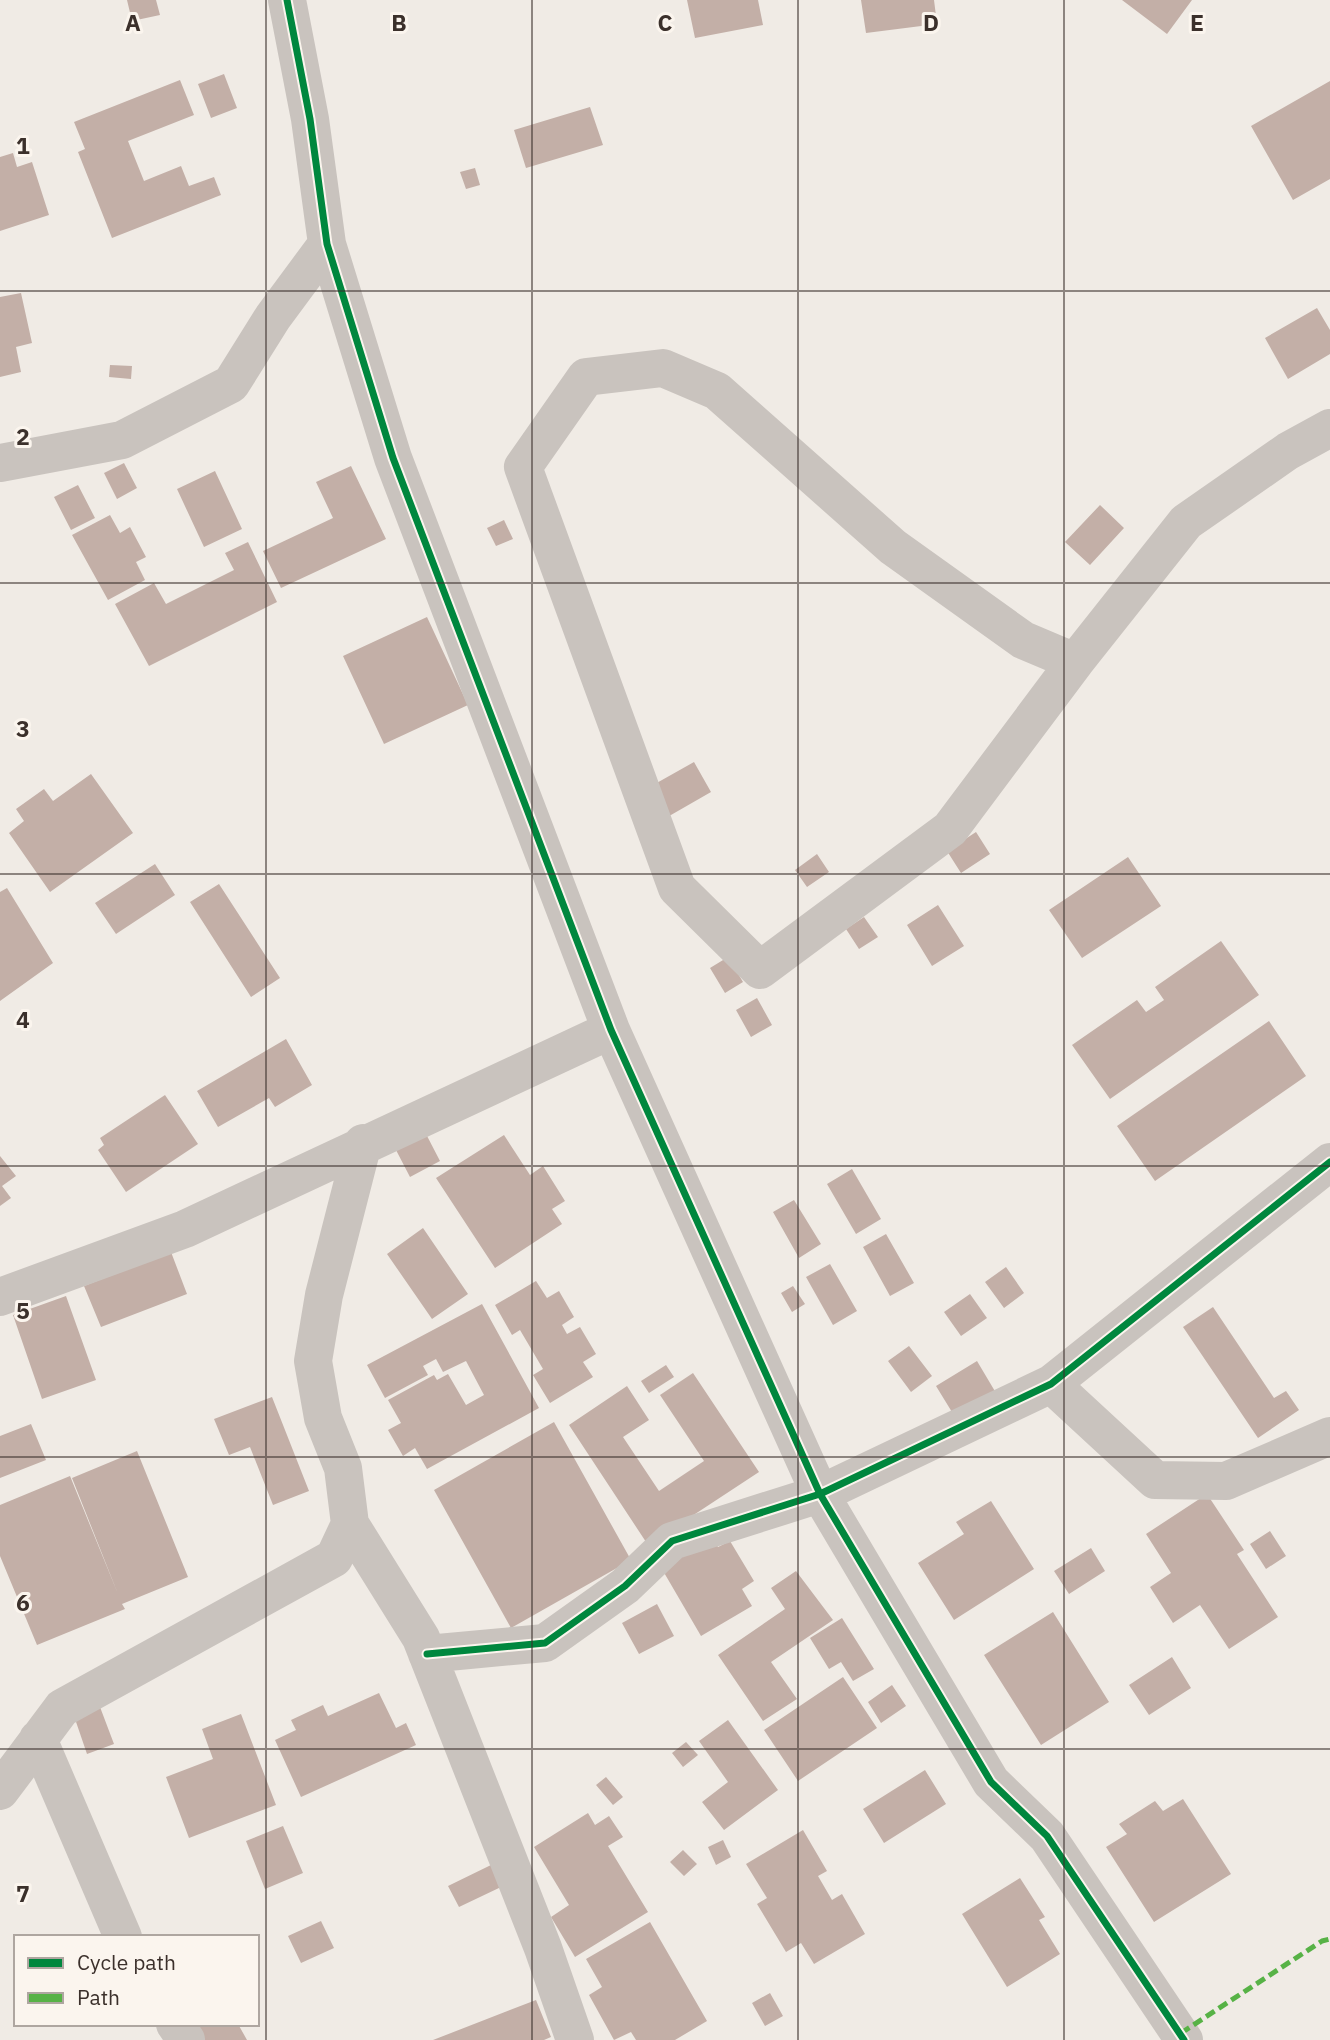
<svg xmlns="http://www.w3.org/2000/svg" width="1330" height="2040" font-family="'IBM Plex Sans',sans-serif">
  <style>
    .building { fill: #c3afa7 }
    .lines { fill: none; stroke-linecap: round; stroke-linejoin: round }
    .minor { stroke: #c9c3be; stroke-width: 38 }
    .quiet { stroke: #57b246; stroke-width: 5; stroke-dasharray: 10 5; stroke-linecap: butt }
    .cycleway-casing { stroke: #fbf5ee; stroke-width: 11 }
    .cycleway { stroke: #00873e; stroke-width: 7 }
    .grid { fill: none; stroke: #3b302b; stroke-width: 2; stroke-opacity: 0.55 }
    .grid-label { font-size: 23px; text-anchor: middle; font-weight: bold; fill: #3b302b; stroke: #fbf5ee; stroke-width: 6; stroke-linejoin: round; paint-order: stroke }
  </style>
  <rect width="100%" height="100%" fill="#f0ebe5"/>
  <!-- building -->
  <path class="building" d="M127,0H156L160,15L132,21Z
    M687,0H758L763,25L695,38Z
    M861,0H934L937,24L866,33Z
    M1122,0H1192L1167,34Z
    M224,74L237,108L211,118L198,84Z
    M180,80L194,115L128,141L144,181L181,166L189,186L214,177L221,195L112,238L78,152L85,149L74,122Z
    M1330,81V179L1293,200L1251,126Z
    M590,107L603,145L526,168L514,130Z
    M13,153L17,167L32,162L49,215L0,231V157Z
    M475,168L480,185L466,189L460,172Z
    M21,293L32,343L16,347L21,372L0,377V297Z
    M1317,308L1330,330V354L1288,379L1265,338Z
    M110,365L132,366L131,379L109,377Z
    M124,463L137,488L117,499L104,473Z
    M351,466L386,539L281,588L263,551L333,518L316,482Z
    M215,471L242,529L204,547L177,489Z
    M78,485L95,518L71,530L54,497Z
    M1100,505L1124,528L1090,565L1065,542Z
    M110,515L120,533L130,527L146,557L136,562L145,580L108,600L72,535Z
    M504,520L513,539L496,546L487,528Z
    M248,542L277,602L149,666L115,604L154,583L166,604L234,570L225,553Z
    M427,617L468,705L384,744L343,656Z
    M694,762L711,792L664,819L646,789Z
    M91,774L133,833L50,892L9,833L24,821L16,809L44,789L53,801Z
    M976,832L990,854L961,873L947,851Z
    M817,854L829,872L807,887L795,870Z
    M1128,857L1161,906L1082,958L1049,910Z
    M155,864L175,895L116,934L95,903Z
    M219,884L280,978L251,997L190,902Z
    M7,888L53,963L0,1001V892Z
    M938,905L964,946L932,966L907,925Z
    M864,917L878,937L859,949L846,929Z
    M1221,941L1259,995L1110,1099L1072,1045L1137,1000L1146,1012L1164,1000L1155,987Z
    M728,957L743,982L725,993L710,968Z
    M757,998L772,1025L751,1037L736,1010Z
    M1269,1021L1306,1076L1155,1181L1117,1126Z
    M286,1039L312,1085L275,1107L269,1098L218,1127L197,1091Z
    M165,1095L198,1144L126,1192L98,1150L104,1145L100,1138Z
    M426,1134L440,1161L410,1177L396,1150Z
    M504,1135L530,1175L543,1166L565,1201L552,1209L562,1224L495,1268L436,1178Z
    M0,1156L16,1176L2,1186L11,1198L0,1206Z
    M852,1169L881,1219L856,1234L827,1184Z
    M794,1200L821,1244L799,1258L773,1212Z
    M423,1228L468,1294L432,1319L387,1254Z
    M886,1234L914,1283L890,1296L863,1247Z
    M171,1252L187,1294L101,1327L84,1286Z
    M830,1264L857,1311L833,1325L806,1277Z
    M1006,1267L1024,1293L1004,1308L985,1282Z
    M536,1281L547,1298L559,1291L574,1317L562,1325L567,1334L580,1327L596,1354L583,1362L593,1377L550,1403L533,1375L543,1369L520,1330L512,1335L495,1305Z
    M793,1286L805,1304L792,1312L781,1293Z
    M970,1294L987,1318L961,1336L944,1312Z
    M66,1296L96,1380L42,1399L13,1315Z
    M482,1304L539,1408L427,1469L415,1448L403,1456L388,1430L401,1423L388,1400L434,1375L437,1380L448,1374L466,1405L484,1395L466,1361L443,1372L436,1359L423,1366L428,1375L385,1398L367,1365Z
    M1213,1307L1274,1398L1286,1391L1299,1410L1258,1438L1183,1327Z
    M909,1346L932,1376L911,1392L888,1361Z
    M977,1361L996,1393L955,1417L936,1386Z
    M666,1365L674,1377L649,1393L641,1381Z
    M693,1373L759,1472L648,1545L569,1425L627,1386L649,1420L623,1437L659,1491L704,1461L660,1395Z
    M272,1397L309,1491L273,1505L250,1447L229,1455L214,1419Z
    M554,1422L631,1560L511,1628L434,1490Z
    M31,1424L46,1460L0,1478V1436Z
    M137,1451L188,1577L122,1604L125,1609L37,1645L0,1556V1505L70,1476L118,1594L72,1478Z
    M1207,1494L1244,1550L1237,1554L1278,1617L1229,1649L1200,1605L1173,1623L1150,1587L1171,1573L1146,1534Z
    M991,1501L1034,1569L954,1620L918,1563L964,1534L956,1522Z
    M1270,1531L1286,1556L1266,1569L1250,1544Z
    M710,1534L718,1547L730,1541L754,1581L742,1589L752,1606L701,1636L659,1564Z
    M1091,1548L1105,1571L1069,1594L1054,1571Z
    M796,1571L833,1620L771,1662L797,1699L763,1721L718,1655L785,1609L771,1588Z
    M657,1604L674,1636L639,1654L622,1623Z
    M1053,1612L1109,1702L1041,1745L984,1655Z
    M842,1618L874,1669L853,1681L841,1662L829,1669L810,1638Z
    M1172,1657L1191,1688L1149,1715L1129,1685Z
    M843,1677L877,1728L798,1781L764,1730Z
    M892,1685L906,1706L881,1723L868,1702Z
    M379,1693L396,1728L406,1723L416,1745L301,1797L275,1740L296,1730L291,1720L323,1705L328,1716Z
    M100,1707L114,1744L87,1754L74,1716Z
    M241,1714L276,1805L189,1838L166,1777L213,1759L202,1729Z
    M728,1720L778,1790L724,1830L702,1802L728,1782L699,1741Z
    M686,1742L698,1755L683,1767L672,1753Z
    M925,1770L946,1804L884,1843L863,1809Z
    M606,1777L623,1797L613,1805L596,1785Z
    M1183,1799L1231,1874L1154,1922L1106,1847L1127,1834L1119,1824L1155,1801L1163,1811Z
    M588,1813L595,1825L609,1816L623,1837L608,1846L648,1912L575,1957L551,1917L569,1905L534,1847Z
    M283,1826L303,1873L265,1889L246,1841Z
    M803,1830L827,1871L818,1876L832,1900L842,1894L865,1934L814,1964L801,1943L786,1952L757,1904L767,1898L746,1864Z
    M723,1840L731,1857L716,1865L708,1847Z
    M683,1850L697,1864L684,1876L670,1862Z
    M491,1865L501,1887L459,1907L448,1886Z
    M1020,1878L1045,1917L1039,1920L1060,1954L1007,1987L962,1914Z
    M321,1921L334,1948L301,1963L288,1936Z
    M650,1922L707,2021L675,2040H636L631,2032L614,2040L589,1995L602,1987L586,1959Z
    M770,1993L783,2016L765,2026L752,2003Z
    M536,2000L551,2037L544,2040H433Z
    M196,2024H238L247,2040H205Z"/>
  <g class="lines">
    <!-- minor -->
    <path class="minor" d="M287,0L310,119L327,244L393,458L611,1030L820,1494L991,1782L1047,1836L1184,2040
      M0,463L122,440L231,384L273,317L327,244
      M1075,662L1023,640L893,547L717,391L663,368L586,377L523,467L677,888L760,970L950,829L1075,662L1186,522L1288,451L1330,428
      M0,1297L185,1229L611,1030
      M1051,1384L1155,1480L1226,1481L1330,1436
      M350,1524L421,1638L543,1948L575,2040
      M427,1654L545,1643L625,1586L672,1541L820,1494L1051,1384L1330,1162
      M38,1739L123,1937
      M0,1791L62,1708L334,1558L350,1524L343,1468L323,1418L313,1361L324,1295L363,1143
      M175,2024L186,2040"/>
    <!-- quiet -->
    <path class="quiet" d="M1181,2033L1322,1941L1330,1939"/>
    <!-- cycleway casing -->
    <g class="cycleway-casing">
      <path id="cycleway" d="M287,0L310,119L327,244L393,458L611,1030L820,1494L991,1782L1047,1836L1184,2040
        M427,1654L545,1643L625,1586L672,1541L820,1494L1051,1384L1330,1162"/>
    </g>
    <!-- cycleway -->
    <use href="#cycleway" class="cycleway"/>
  </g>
  <!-- grid -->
  <path class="grid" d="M266,0V2040M532,0V2040M798,0V2040M1064,0V2040M0,291H1330M0,583H1330M0,874H1330M0,1166H1330M0,1457H1330M0,1749H1330"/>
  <g class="grid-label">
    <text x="133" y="31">A</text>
    <text x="399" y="31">B</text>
    <text x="665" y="31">C</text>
    <text x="931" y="31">D</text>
    <text x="1197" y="31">E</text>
    <text x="23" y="154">1</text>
    <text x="23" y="445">2</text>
    <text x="23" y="737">3</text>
    <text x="23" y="1028">4</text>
    <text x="23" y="1319">5</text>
    <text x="23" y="1611">6</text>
    <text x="23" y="1902">7</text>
  </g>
  <!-- legend -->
  <rect x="14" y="1935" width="245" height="91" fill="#fbf5ee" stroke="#aea6a0" stroke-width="2"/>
  <rect x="28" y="1958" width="35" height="10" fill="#00873e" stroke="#aea6a0" stroke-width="2"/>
  <text x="77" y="1970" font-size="21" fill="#3b302b">Cycle path</text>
  <rect x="28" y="1993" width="35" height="10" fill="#57b246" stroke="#aea6a0" stroke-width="2"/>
  <text x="77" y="2005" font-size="21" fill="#3b302b">Path</text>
</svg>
